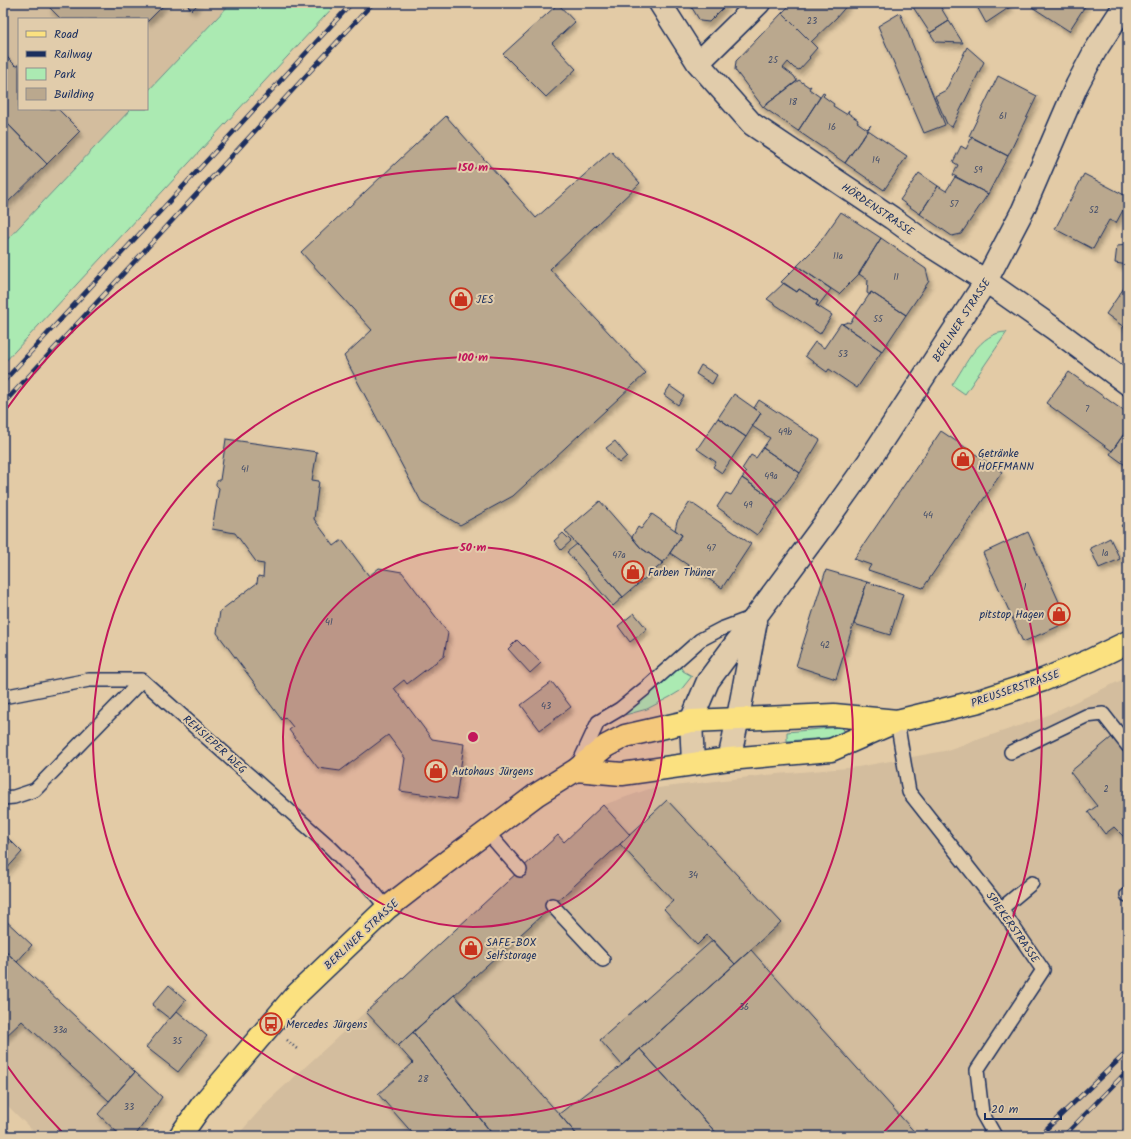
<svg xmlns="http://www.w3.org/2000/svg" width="1131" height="1139" font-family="Kalam,sans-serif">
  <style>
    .built { fill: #d3bd9e }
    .green { fill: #abeab2; stroke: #638c88 }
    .building { fill: #baa88e; stroke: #1b2f5e; filter: url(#shadow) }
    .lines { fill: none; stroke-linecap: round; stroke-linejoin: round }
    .lane-casing { stroke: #1b2f5e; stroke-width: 16 }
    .street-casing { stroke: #1b2f5e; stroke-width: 25 }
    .primary-casing { stroke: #1b2f5e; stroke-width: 25 }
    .path { stroke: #1b2f5e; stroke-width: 2.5; stroke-dasharray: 1 3; stroke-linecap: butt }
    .lane { stroke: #e1ccab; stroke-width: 13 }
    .street { stroke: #e1ccab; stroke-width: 22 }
    .primary { stroke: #fbe180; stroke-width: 22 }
    .rail-casing { stroke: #1b2f5e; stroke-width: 4.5 }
    .rail { stroke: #e1ccab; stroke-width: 3; stroke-dasharray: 9; stroke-linecap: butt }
    .ring { fill: none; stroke: #c2185b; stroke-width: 2 }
    .labels { text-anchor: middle; stroke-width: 4; stroke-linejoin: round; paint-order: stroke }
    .number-label { font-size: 9px; fill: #434d6a }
    .street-label { font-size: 11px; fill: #1b2f5e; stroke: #e1ccab }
    .poi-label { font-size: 11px; fill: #1b2f5e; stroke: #e1ccab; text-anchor: start }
    .centre { fill: #c2185b; stroke: #e1ccab; stroke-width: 2 }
    .ring-label { font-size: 12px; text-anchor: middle; font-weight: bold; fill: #c2185b; stroke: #e1ccab; stroke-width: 4; stroke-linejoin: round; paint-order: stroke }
  </style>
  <defs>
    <filter id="shadow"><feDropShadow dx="2.5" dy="4.5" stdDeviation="2" flood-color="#0004"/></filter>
  </defs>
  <rect width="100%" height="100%" fill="#e3cba6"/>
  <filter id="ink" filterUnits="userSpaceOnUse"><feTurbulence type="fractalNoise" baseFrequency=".025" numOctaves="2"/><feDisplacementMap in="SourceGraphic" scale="8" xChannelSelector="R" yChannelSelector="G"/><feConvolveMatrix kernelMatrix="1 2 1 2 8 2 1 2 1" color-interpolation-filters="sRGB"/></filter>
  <g filter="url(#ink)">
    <!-- built -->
    <path class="built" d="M3,3H231L147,92V19H19V109H131L3,244Z
      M1128,677V1136H237L267,1102L558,835L564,842L603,805L649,789L766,775L858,767L944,751L1039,719Z
      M3,949L162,1097L135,1136H38L3,1101Z"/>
    <!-- green -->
    <path class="green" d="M231,3H337L3,364V244L131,109H147V92Z
      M1007,332L965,394L952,385C966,365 979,332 1007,332Z
      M680,666L683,671L692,676L680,691L670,697L647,709L625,715V712L649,694Z
      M841,727L844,730V734L840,737L787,741V732Z"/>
    <!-- building -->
    <path class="building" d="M53,3H166L147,22V19H61L49,7Z
      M185,3H199L192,10Z
      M689,3H728L709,22L700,21Z
      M792,3H849L836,18L811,42L782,13Z
      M913,3H938L949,21L930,33L911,4Z
      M975,3H1008L1010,7L986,23Z
      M1035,3H1087L1069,31L1032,7Z
      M558,4L575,22L552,43L576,69L546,97L503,54Z
      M782,13L817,48L809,57L810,58L799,70L794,68L788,62L783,68L794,76L797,81L763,107L735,70L736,61Z
      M900,13L945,125L924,133L878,26Z
      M949,21L963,43L936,42L930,33Z
      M967,47L984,62L952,127L947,124L935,96L946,90Z
      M3,53L16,66L19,64V109H58L80,131L47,164L3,119Z
      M998,76L1037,96L1008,156L969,136Z
      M799,80L809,87L811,86L809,89L820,97L798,131L763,107Z
      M823,93L825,94L823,96L834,104L833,106L846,114L849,110L848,113L858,120L857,122L867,129L871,125L845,163L798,131Z
      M446,116L536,218L611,151L640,183L550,269L646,373L513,496L460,525L422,503L344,356L372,330L301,252Z
      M3,119L47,164L6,204L3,200Z
      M868,130L907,156L884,190L845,163Z
      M972,137L1008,156L988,194L953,175L958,165L953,162L961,146L966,149Z
      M919,173L938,186L920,214L900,200Z
      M1084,174L1128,197V201L1116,223L1109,220L1093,249L1055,229Z
      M955,177L988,194L961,234L952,236L920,214L938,186L946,191Z
      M841,212L881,238L858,275L839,294L797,266L817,246Z
      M881,238L926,269L929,281L906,315L871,292L870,295L867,293L868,280L859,274Z
      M1128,245V265L1115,263L1117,246Z
      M797,266L831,289L818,306L816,305L818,301L799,289L797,292L781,282Z
      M1128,282V330L1106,314Z
      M784,283L797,292L799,289L818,301L816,305L832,315L820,334L767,299Z
      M871,292L906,315L882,351L842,324L848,322L850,323Z
      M841,323L882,351L857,388L829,369L827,372L805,356L815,342L824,348Z
      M701,365L717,375L712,384L696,374Z
      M1069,372L1128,414V428L1112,451L1046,403Z
      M670,386L684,396L678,405L664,395Z
      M734,394L761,413L746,437L718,418Z
      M759,400L820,440L800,473L763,448L770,438L752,426L761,413L754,408Z
      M718,418L746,437L722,473L713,467L716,462L697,449Z
      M1128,428V467L1110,454Z
      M941,431L1002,472L923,588L868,570L871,565L854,559Z
      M226,439L317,452L312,480L319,481L314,519L334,546L342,540L369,576L379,568L402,572L448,633L444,656L407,684L404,680L394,688L432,739L464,744L456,799L400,791L405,758L388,735L340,771L318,768L289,730L293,727L285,717L282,720L217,633L220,611L257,583L258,576L263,577L264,564L257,563L235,533L212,529L219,488L216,485V483L218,480H220Z
      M615,441L627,456L619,463L606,448Z
      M763,448L800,473L779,503L742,478L746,473L742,469L751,455L756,458Z
      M742,478L779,503L757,535L717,507L726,493L731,495Z
      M600,501L641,548L663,563L623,597L565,531Z
      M690,502L751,544L722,588L670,553L682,535L675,530L677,521Z
      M652,514L682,535L663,563L641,548L632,537L638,527L641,529Z
      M1128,516V530L1121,526Z
      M1028,532L1068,622L1023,642L983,553Z
      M563,533L571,541L561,550L554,541Z
      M1110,538L1120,559L1099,568L1090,548Z
      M577,544L623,597L613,606L567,552Z
      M826,570L867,582L836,679L796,666Z
      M867,582L903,594L890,635L854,624Z
      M634,613L647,629L630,642L618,626Z
      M517,640L523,646L524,645L541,663L530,673L508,649Z
      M552,682L571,707L540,730L521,705Z
      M1112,737L1128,757V841L1114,827L1105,834L1088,812L1097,806L1070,772Z
      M667,800L781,922L735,964L707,935L697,945L664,909L673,901L620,844Z
      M603,805L630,835L398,1046L366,1012L558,835L564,842Z
      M3,834L11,841L3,850Z
      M11,841L22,852L3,873V850Z
      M3,918L32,945L17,962L3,949Z
      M713,940L735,964L622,1065L600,1040Z
      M3,949L135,1072L109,1101L22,1021L3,1039Z
      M751,950L910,1127L918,1136H719L640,1049Z
      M169,985L186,1000L170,1019L152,1005Z
      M454,995L559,1114L578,1136H494L413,1032Z
      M177,1011L207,1036L178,1072L146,1047L169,1018L170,1019Z
      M413,1032L492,1134L489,1136H455L449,1129L440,1136H415L378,1094L413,1063L398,1046Z
      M640,1049L719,1136H578L559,1114L622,1065Z
      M135,1072L162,1097L135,1136H121L98,1114Z"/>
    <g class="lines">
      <!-- lane casing -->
      <g class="lane-casing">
        <path id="lane" d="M3,697L89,680H142L330,847L365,882L387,908
          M897,721L909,792L1001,909L1043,970L977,1070L982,1113L995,1136
          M1011,752L1086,716L1103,714L1128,746
          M579,763L598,722L620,709L647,687L700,640L721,629L753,617
          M3,798L14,797L35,790L142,680
          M487,832L520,870
          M1127,895H1128
          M552,905L603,960
          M1001,909L1032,883"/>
      </g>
      <!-- street casing -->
      <g class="street-casing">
        <path id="street" d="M660,3L698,63L752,124L892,218L929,245L986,281L1053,328L1128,384
          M698,63L759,3
          M729,759C740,713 747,667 756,621
          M693,763L691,721L708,681L825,523L867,464L986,281L1023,210L1077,85L1095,51L1119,14L1128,3"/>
      </g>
      <!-- primary casing -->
      <g class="primary-casing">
        <path id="primary" d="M576,770L622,774L729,759L831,750L897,721L979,701L1043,680L1091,660L1128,642
          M180,1136L202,1105L294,997L387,908L440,867L536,795L576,770L606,746L625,736L691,721L834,715L897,721"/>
      </g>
      <!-- path -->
      <path class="path" d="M287,1040L297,1049"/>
      <!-- lane -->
      <use href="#lane" class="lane"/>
      <!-- street -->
      <use href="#street" class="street"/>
      <!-- primary -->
      <use href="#primary" class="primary"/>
      <!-- rail casing -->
      <g class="rail-casing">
        <path id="rail" d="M3,382L352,3
          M3,404L373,3
          M1039,1136L1128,1051
          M1064,1136L1128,1070"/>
      </g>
      <!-- rail -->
      <use href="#rail" class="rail"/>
    </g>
  </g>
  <!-- distance rings -->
  <circle cx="473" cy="737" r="190" fill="#c2185b" fill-opacity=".12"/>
  <g class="ring">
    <circle cx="473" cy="737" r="190"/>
    <circle cx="473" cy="737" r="380"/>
    <path d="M63 1133A570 570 0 0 1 3 1060M3 414A570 570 0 1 1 883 1133"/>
  </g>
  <!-- icons -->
  <defs>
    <g id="shop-ring" transform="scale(1.15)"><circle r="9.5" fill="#e1ccab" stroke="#c8321e" stroke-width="1.5"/><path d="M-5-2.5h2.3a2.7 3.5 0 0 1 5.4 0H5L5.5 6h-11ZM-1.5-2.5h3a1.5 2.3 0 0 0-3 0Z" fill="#c8321e"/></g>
    <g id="bus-ring" transform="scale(1.15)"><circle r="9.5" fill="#e1ccab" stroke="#c8321e" stroke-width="1.5"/><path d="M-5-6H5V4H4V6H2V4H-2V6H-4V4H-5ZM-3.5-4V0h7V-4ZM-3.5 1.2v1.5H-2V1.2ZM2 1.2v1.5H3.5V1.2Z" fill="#c8321e"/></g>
  </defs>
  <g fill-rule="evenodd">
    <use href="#shop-ring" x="461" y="299"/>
    <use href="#shop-ring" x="963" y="459"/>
    <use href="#shop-ring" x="633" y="572"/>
    <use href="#shop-ring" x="1059" y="614"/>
    <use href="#shop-ring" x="436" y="771"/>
    <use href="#shop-ring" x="471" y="948"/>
    <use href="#bus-ring" x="271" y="1024"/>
  </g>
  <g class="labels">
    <!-- number labels -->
    <g class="number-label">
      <text x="812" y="24">23</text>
      <text x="773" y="63">25</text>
      <text x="793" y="105">18</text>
      <text x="1003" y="119">61</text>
      <text x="832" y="130">16</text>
      <text x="876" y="163">14</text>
      <text x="978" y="173">59</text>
      <text x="954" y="207">57</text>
      <text x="1094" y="213">52</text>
      <text x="838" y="259">11a</text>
      <text x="896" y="280">11</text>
      <text x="878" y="322">55</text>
      <text x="843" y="357">53</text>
      <text x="1087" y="412">7</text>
      <text x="785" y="435">49b</text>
      <text x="245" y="472">41</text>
      <text x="771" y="479">49a</text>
      <text x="748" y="508">49</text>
      <text x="928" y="518">44</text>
      <text x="711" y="551">47</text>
      <text x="1105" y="556">1a</text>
      <text x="619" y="558">47a</text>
      <text x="1025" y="590">1</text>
      <text x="329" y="625">41</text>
      <text x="825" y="648">42</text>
      <text x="546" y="709">43</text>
      <text x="1106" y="792">2</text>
      <text x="693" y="878">34</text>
      <text x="744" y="1010">36</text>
      <text x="60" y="1033">33a</text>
      <text x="177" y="1044">35</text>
      <text x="423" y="1082">28</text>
      <text x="129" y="1110">33</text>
    </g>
    <!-- street labels -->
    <g class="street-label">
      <text transform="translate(878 209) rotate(34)" y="4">HÖRDENSTRASSE</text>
      <text transform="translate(961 320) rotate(-57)" y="4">BERLINER STRASSE</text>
      <text transform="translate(1015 688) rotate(-19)" y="4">PREUSSERSTRASSE</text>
      <text transform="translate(215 744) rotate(42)" y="4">REHSIEPER WEG</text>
      <text transform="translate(1013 927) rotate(55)" y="4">SPIEKERSTRASSE</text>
      <text transform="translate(361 934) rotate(-43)" y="4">BERLINER STRASSE</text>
    </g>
    <!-- poi labels -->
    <g class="poi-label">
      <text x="476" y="303">JES</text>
      <text x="978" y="457">Getränke<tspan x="978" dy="13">HOFFMANN</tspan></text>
      <text x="648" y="576">Farben Thüner</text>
      <text x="1044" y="618" text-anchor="end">pitstop Hagen</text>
      <text x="452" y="775">Autohaus Jürgens</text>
      <text x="486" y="946">SAFE-BOX<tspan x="486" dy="13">Selfstorage</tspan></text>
      <text x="286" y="1028">Mercedes Jürgens</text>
    </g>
  </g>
  <circle cx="473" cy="737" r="6" class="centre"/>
  <g class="ring-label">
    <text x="473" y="171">150 m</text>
    <text x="473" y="361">100 m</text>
    <text x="473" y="551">50 m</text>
  </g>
  <!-- margin -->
  <rect width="1131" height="1139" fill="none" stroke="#e1ccab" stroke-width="16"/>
  <rect x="8" y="8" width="1115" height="1123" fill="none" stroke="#1b2f5e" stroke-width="1.5" filter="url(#ink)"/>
  <!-- legend -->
  <rect x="18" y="18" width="130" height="92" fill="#e1ccab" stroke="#928d8c"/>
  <rect x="26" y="31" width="20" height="6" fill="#fbe180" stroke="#928d8c"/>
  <text x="54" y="38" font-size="12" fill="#1b2f5e">Road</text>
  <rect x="26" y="51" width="20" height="6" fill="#1b2f5e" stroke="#928d8c"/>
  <text x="54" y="58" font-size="12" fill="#1b2f5e">Railway</text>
  <rect x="26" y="68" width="20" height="12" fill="#abeab2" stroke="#928d8c"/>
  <text x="54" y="78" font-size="12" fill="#1b2f5e">Park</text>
  <rect x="26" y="88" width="20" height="12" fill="#baa88e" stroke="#928d8c"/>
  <text x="54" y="98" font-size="12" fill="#1b2f5e">Building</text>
  <!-- scale -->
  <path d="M985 1113v6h76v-6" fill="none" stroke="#1b2f5e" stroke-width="2"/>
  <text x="991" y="1113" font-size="12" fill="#1b2f5e" stroke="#e1ccab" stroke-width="3" paint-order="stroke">20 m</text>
</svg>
